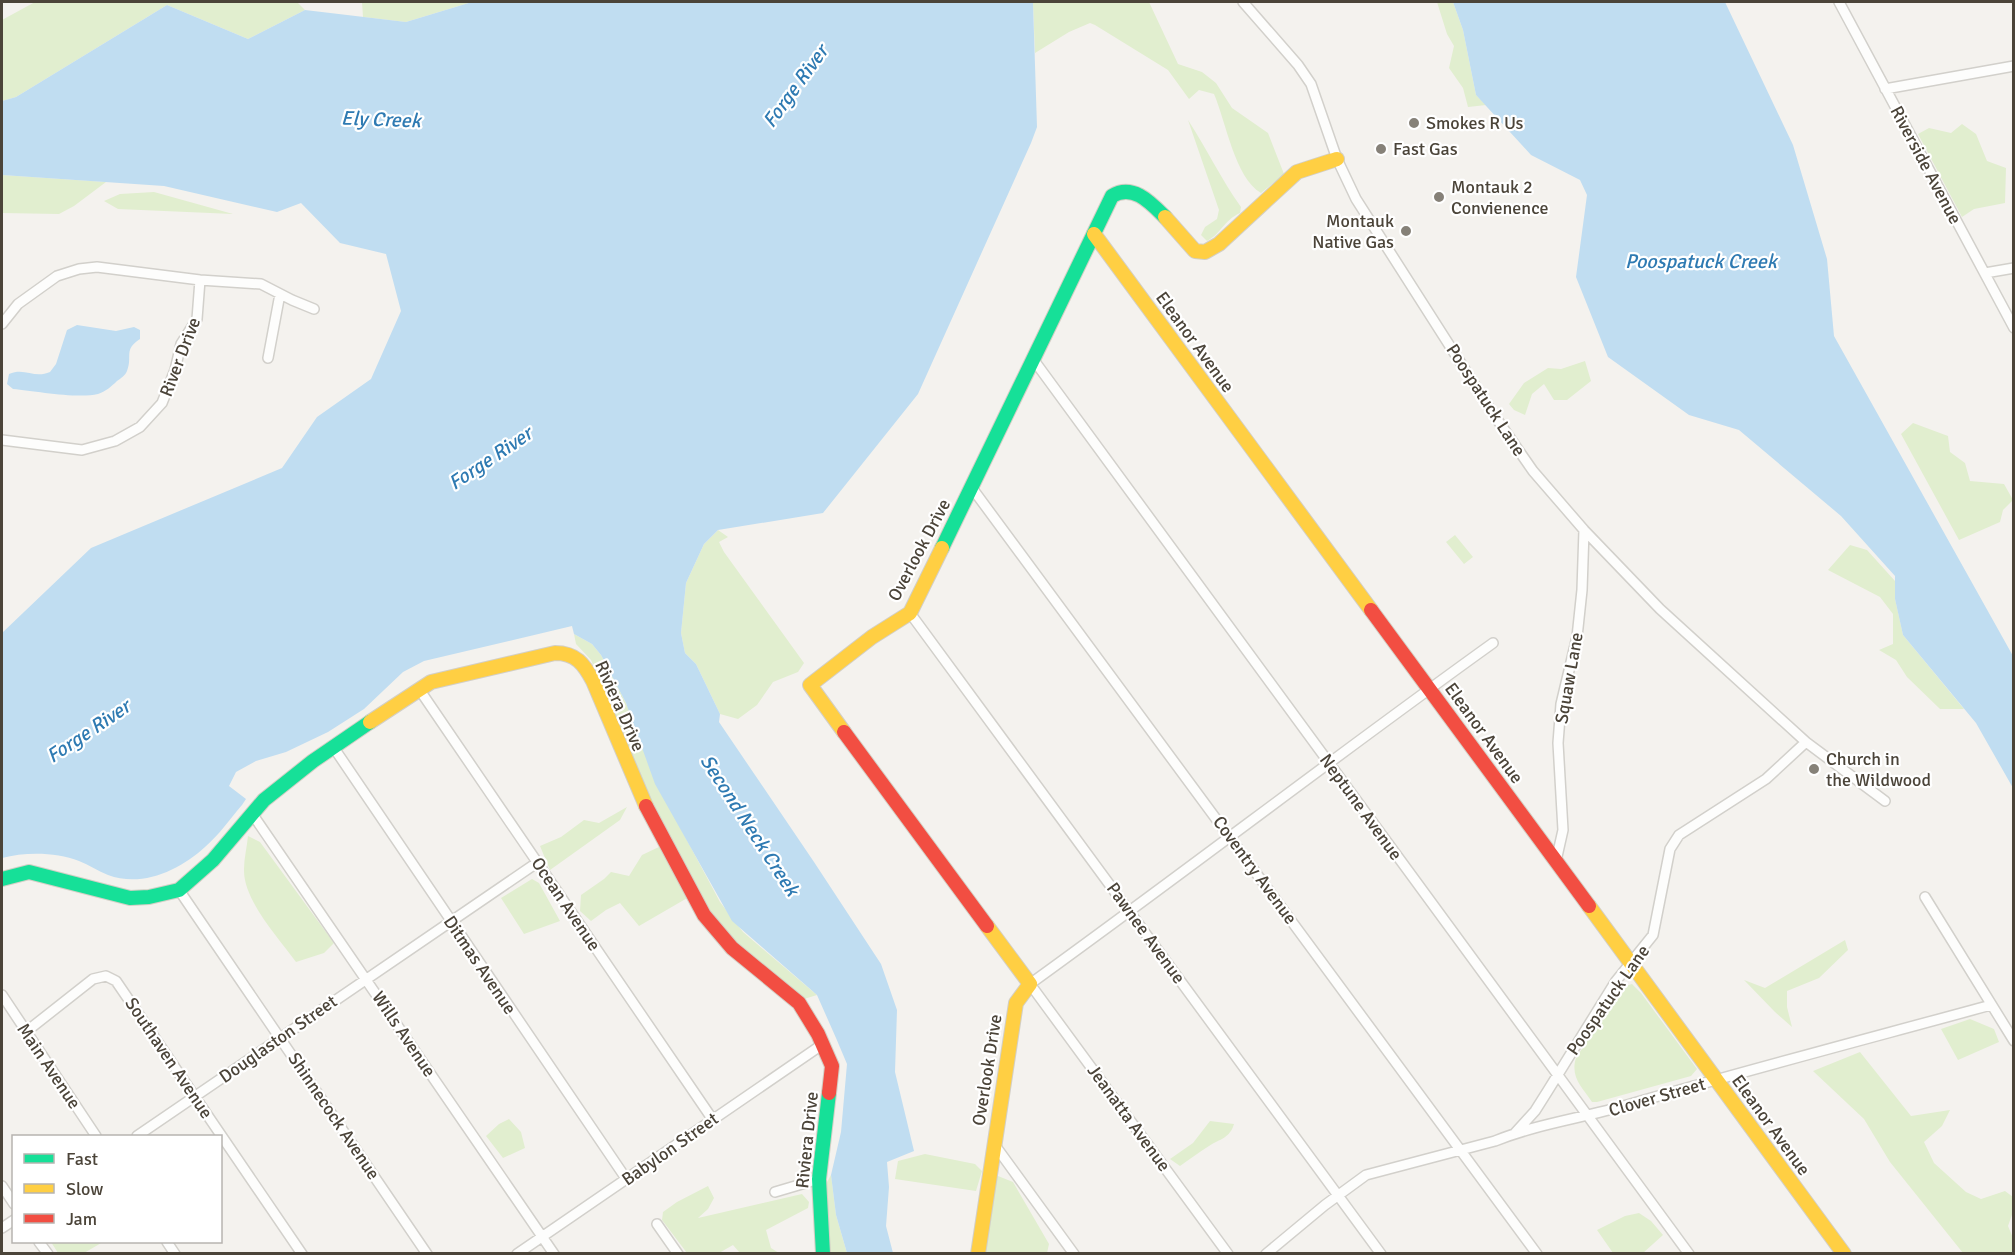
<svg xmlns="http://www.w3.org/2000/svg" width="2015" height="1255" font-family="Signika,sans-serif">
  <style>
    .green { fill: #e1eecf }
    .water { fill: #c0ddf1 }
    .lines { fill: none; stroke-linecap: round; stroke-linejoin: round }
    .street-casing { stroke: #d2d0cb; stroke-width: 12 }
    .fast-casing { stroke: #d3cfc5; stroke-width: 16 }
    .slow-casing { stroke: #d3cfc5; stroke-width: 16 }
    .jam-casing { stroke: #d3cfc5; stroke-width: 16 }
    .street { stroke: #fdfdfc; stroke-width: 9 }
    .fast { stroke: #16e098; stroke-width: 14 }
    .slow { stroke: #ffcf43; stroke-width: 14 }
    .jam { stroke: #f24e42; stroke-width: 14 }
    .poi-dot { fill: #868178; stroke: #fff; stroke-width: 2 }
    .labels { text-anchor: middle; stroke-width: 4.5; stroke-linejoin: round; paint-order: stroke }
    .poi-label { font-size: 18px; fill: #4b4439; stroke: #fff; text-anchor: start }
    .street-label { font-size: 18px; fill: #4b4439; stroke: #fff }
    .water-label { font-size: 20px; font-style: italic; fill: #2e7ab2; stroke: #fff }
  </style>
  <rect width="100%" height="100%" fill="#f4f2ee"/>
  <!-- green -->
  <path class="green" d="M35,2H297L305,10L248,39L167,5L16,97L2,101V20Z
    M362,2H472L406,22L363,17Z
    M1035,2H1149L1178,64L1202,72L1216,83L1232,108L1268,133L1284,174L1261,193C1235,178 1226,122 1214,94L1199,90L1189,99L1168,70L1095,25L1090,23L1069,32L1035,53L1033,3Z
    M1437,2H1453L1463,30L1476,95L1486,105L1468,107L1463,88L1449,68L1454,46L1447,34Z
    M1188,120C1207,149 1221,179 1241,207L1240,213C1223,221 1222,233 1207,241L1201,235L1205,227L1217,219L1219,210Z
    M1962,124L1976,134L1987,161L2006,168L2005,203L1974,209L1962,217L1918,134L1929,128L1951,133Z
    M2,175L106,182L74,206L59,214L2,213Z
    M154,192L233,214L118,209L104,201L120,194Z
    M1585,361L1591,381L1567,400H1554L1544,384L1532,394L1525,415L1514,410L1509,404L1524,383L1548,368L1561,369Z
    M1913,423L1948,436L1950,452L1965,463L1970,481L2004,484L2013,500L2003,510L2000,522L1959,540L1901,434Z
    M718,530L728,537L719,542L724,552L804,663L798,672L773,682L757,705L738,719L720,714L696,664L685,653L681,633L686,583L704,544Z
    M1455,535L1473,557L1464,564L1446,542Z
    M1850,545L1867,550L1895,581V599L1903,635L1964,709H1940L1907,677L1896,660L1879,650L1893,644V614L1880,597L1828,570Z
    M574,634L592,644L601,655L626,703L674,816L720,902L743,932L817,995L804,999L734,943L710,913L665,831L630,755L591,660L576,644Z
    M627,807L620,820L550,870L540,846L561,837L584,820L599,823Z
    M248,836L260,842L334,943L324,953L296,962C278,937 243,900 244,869C244,858 247,847 248,836Z
    M661,846L689,897L639,926L620,903L606,910L591,921L580,911L581,895L604,879L611,872L629,876L642,855Z
    M532,879L539,883L560,921L524,934L501,898Z
    M1845,940L1848,950L1819,978L1787,991V1007L1792,1027L1775,1012L1744,980L1765,988Z
    M1632,984L1641,993L1697,1069L1691,1076L1597,1102H1592C1582,1087 1570,1077 1576,1058L1622,987Z
    M1970,1019L1994,1029L1999,1042L1958,1060L1941,1029Z
    M1860,1052L1911,1116L1950,1110L1942,1126L1924,1142L1934,1163L1966,1192L1981,1199L2005,1191L2013,1197V1212L2008,1226L2013,1238V1253H1963L1890,1162L1864,1119L1813,1071Z
    M509,1119L521,1132L525,1148L503,1158L486,1136L499,1124Z
    M1210,1121L1234,1124C1230,1138 1220,1139 1209,1146C1199,1152 1190,1159 1180,1166L1170,1159L1193,1143Z
    M925,1154L975,1164L982,1171L976,1191L895,1179L898,1161Z
    M831,1175L836,1215L847,1253H828L826,1184Z
    M998,1176L1013,1182L1049,1244L1047,1253L985,1254L993,1177Z
    M708,1186L714,1198L708,1209L698,1218L802,1194L809,1202L808,1208L766,1230L771,1248L779,1253H740L733,1245L719,1253H687L662,1220L663,1212L677,1202Z
    M1639,1213L1651,1221L1663,1235L1643,1253H1613L1597,1230L1625,1216Z
    M51,1242H103L84,1253H58Z"/>
  <!-- water -->
  <path class="water" d="M472,2H1035L1033,3L1037,127L1031,143L918,394L823,513L718,530L704,544L686,583L681,633L685,653L696,664L720,714L719,722L814,862L881,964L897,1010L895,1072L914,1151L887,1162L889,1187L886,1226L893,1253H847L836,1215L831,1175L841,1132L847,1064L836,1038L817,995L732,921L655,784L626,703L601,655L592,644L574,634L572,626L424,661L403,672L364,709L328,732L286,752L256,761L236,772L229,786L246,799L242,805C230,819 219,835 205,847C180,870 142,888 108,875C98,871 89,865 79,861C56,852 25,852 2,858V633L91,548L282,468L317,417L371,379L401,311L386,254L340,243L301,203L277,212L164,186L2,175V101L16,97L167,5L248,39L305,10L406,22Z
    M1453,2H1725L1793,145L1827,259L1834,336L2013,656V788L1976,723L1903,635L1895,599V576L1841,516L1739,430L1689,415L1608,357L1576,277L1587,195L1580,180L1531,155L1476,95L1463,30Z
    M77,325L116,331L134,327L140,330V339C123,350 133,356 127,371C125,376 121,378 117,381C112,386 105,392 98,394C78,399 35,391 13,389L7,384L9,374C25,367 34,379 50,372L56,364L67,330Z"/>
  <g class="lines">
    <!-- street casing -->
    <g class="street-casing">
      <path id="street" d="M1243,2L1298,65L1311,84L1337,159L1356,199L1492,412L1533,471L1584,530L1660,609L1806,742L1885,801
        M1839,2L2014,328
        M1885,89L2014,66
        M1985,273L2014,268
        M2,324L18,304L57,276L79,269L97,267L200,280L261,284L292,300L314,309
        M268,358L280,294
        M1033,359L1689,1254
        M2,440L82,450L115,441L140,427L162,403L175,370L181,344L197,319L200,280
        M972,488L1537,1254
        M910,613L1381,1254
        M419,689L713,1120
        M334,748L627,1180
        M253,815L554,1254
        M1556,861L1563,830L1558,743L1561,704L1577,637L1582,590L1584,530
        M179,890L427,1254
        M1925,897L2014,1041
        M2,995L96,1136
        M27,1031L93,979L106,976L116,981L302,1254
        M1515,1133L1535,1111L1547,1092L1616,981L1653,935L1670,849L1679,835L1766,779L1806,742
        M137,1136L538,862
        M994,1144L1074,1254
        M2,1186L14,1204
        M775,1192L819,1179
        M657,1224L678,1254
        M2,1228L14,1220
        M39,1242L48,1254
        M167,1242L175,1254
        M517,1254L823,1044
        M1228,1254L1030,984C1185,872 1337,755 1493,643
        M1266,1254L1325,1205L1366,1175L1495,1141C1537,1124 1583,1118 1627,1105C1748,1070 1870,1038 1991,1005"/>
    </g>
    <!-- fast casing -->
    <g class="fast-casing">
      <path id="fast" d="M942,548L1112,196C1133,183 1151,203 1165,217
        M2,879L29,872L130,898L149,897L179,890L213,860L264,800L313,761L370,722
        M823,1254L819,1179L829,1093"/>
    </g>
    <!-- slow casing -->
    <g class="slow-casing">
      <path id="slow" d="M1165,217L1195,251L1205,252L1219,244L1297,172L1337,159
        M1094,234L1371,610
        M370,722L431,682L555,653C576,653 584,664 593,681L646,806
        M844,732L810,685L872,637L910,613L942,548
        M1589,906L1844,1254
        M978,1254L1016,1003L1030,984L987,926"/>
    </g>
    <!-- jam casing -->
    <g class="jam-casing">
      <path id="jam" d="M1371,610L1589,906
        M844,732L987,926
        M646,806L704,915L732,948L799,1003L818,1034L832,1066L829,1093"/>
    </g>
    <!-- street -->
    <use href="#street" class="street"/>
    <!-- fast -->
    <use href="#fast" class="fast"/>
    <!-- slow -->
    <use href="#slow" class="slow"/>
    <!-- jam -->
    <use href="#jam" class="jam"/>
  </g>
  <!-- markers -->
  <g class="poi-dot">
    <circle cx="1414" cy="123" r="6"/>
    <circle cx="1381" cy="149" r="6"/>
    <circle cx="1439" cy="197" r="6"/>
    <circle cx="1406" cy="231" r="6"/>
    <circle cx="1814" cy="769" r="6"/>
  </g>
  <g class="labels">
    <!-- poi labels -->
    <g class="poi-label">
      <text x="1426" y="129">Smokes R Us</text>
      <text x="1393" y="155">Fast Gas</text>
      <text x="1451" y="193">Montauk 2<tspan x="1451" dy="21">Convienence</tspan></text>
      <text x="1394" y="227" text-anchor="end">Montauk<tspan x="1394" dy="21">Native Gas</tspan></text>
      <text x="1826" y="765">Church in<tspan x="1826" dy="21">the Wildwood</tspan></text>
    </g>
    <!-- street labels -->
    <g class="street-label">
      <text transform="translate(1926 165) rotate(62)" y="6">Riverside Avenue</text>
      <text transform="translate(1195 342) rotate(54)" y="6">Eleanor Avenue</text>
      <text transform="translate(180 357) rotate(-69)" y="6">River Drive</text>
      <text transform="translate(1486 400) rotate(57)" y="6">Poospatuck Lane</text>
      <text transform="translate(919 550) rotate(-62)" y="6">Overlook Drive</text>
      <text transform="translate(1569 678) rotate(-80)" y="6">Squaw Lane</text>
      <text transform="translate(620 706) rotate(66)" y="6">Riviera Drive</text>
      <text transform="translate(1484 733) rotate(54)" y="6">Eleanor Avenue</text>
      <text transform="translate(1361 807) rotate(54)" y="6">Neptune Avenue</text>
      <text transform="translate(1255 870) rotate(54)" y="6">Coventry Avenue</text>
      <text transform="translate(566 904) rotate(56)" y="6">Ocean Avenue</text>
      <text transform="translate(1146 933) rotate(54)" y="6">Pawnee Avenue</text>
      <text transform="translate(480 965) rotate(56)" y="6">Ditmas Avenue</text>
      <text transform="translate(1608 1000) rotate(-55)" y="6">Poospatuck Lane</text>
      <text transform="translate(404 1034) rotate(56)" y="6">Wills Avenue</text>
      <text transform="translate(278 1039) rotate(-35)" y="6">Douglaston Street</text>
      <text transform="translate(169 1058) rotate(56)" y="6">Southaven Avenue</text>
      <text transform="translate(49 1066) rotate(56)" y="6">Main Avenue</text>
      <text transform="translate(987 1070) rotate(-81)" y="6">Overlook Drive</text>
      <text transform="translate(1657 1097) rotate(-16)" y="6">Clover Street</text>
      <text transform="translate(334 1116) rotate(56)" y="6">Shinnecock Avenue</text>
      <text transform="translate(1129 1118) rotate(54)" y="6">Jeanatta Avenue</text>
      <text transform="translate(1771 1125) rotate(54)" y="6">Eleanor Avenue</text>
      <text transform="translate(807 1140) rotate(-84)" y="6">Riviera Drive</text>
      <text transform="translate(670 1149) rotate(-35)" y="6">Babylon Street</text>
    </g>
    <!-- water labels -->
    <g class="water-label">
      <text transform="translate(795 86) rotate(-54)" y="7">Forge River</text>
      <text transform="translate(381 119) rotate(2)" y="7">Ely Creek</text>
      <text x="1701" y="268">Poospatuck Creek</text>
      <text transform="translate(490 458) rotate(-34)" y="7">Forge River</text>
      <text transform="translate(88 731) rotate(-34)" y="7">Forge River</text>
      <text transform="translate(750 825) rotate(57)" y="7">Second Neck Creek</text>
    </g>
  </g>
  <!-- border -->
  <rect width="2015" height="1255" fill="none" stroke="#4b4439" stroke-width="6"/>
  <!-- legend -->
  <rect x="12" y="1135" width="210" height="108" fill="#ffffff" stroke="#b7b4b0" stroke-width="1.5"/>
  <rect x="24" y="1154" width="30" height="9" fill="#16e098" stroke="#b7b4b0" stroke-width="1.5"/>
  <text x="66" y="1165" font-size="18" fill="#4b4439">Fast</text>
  <rect x="24" y="1184" width="30" height="9" fill="#ffcf43" stroke="#b7b4b0" stroke-width="1.5"/>
  <text x="66" y="1195" font-size="18" fill="#4b4439">Slow</text>
  <rect x="24" y="1214" width="30" height="9" fill="#f24e42" stroke="#b7b4b0" stroke-width="1.5"/>
  <text x="66" y="1225" font-size="18" fill="#4b4439">Jam</text>
</svg>
